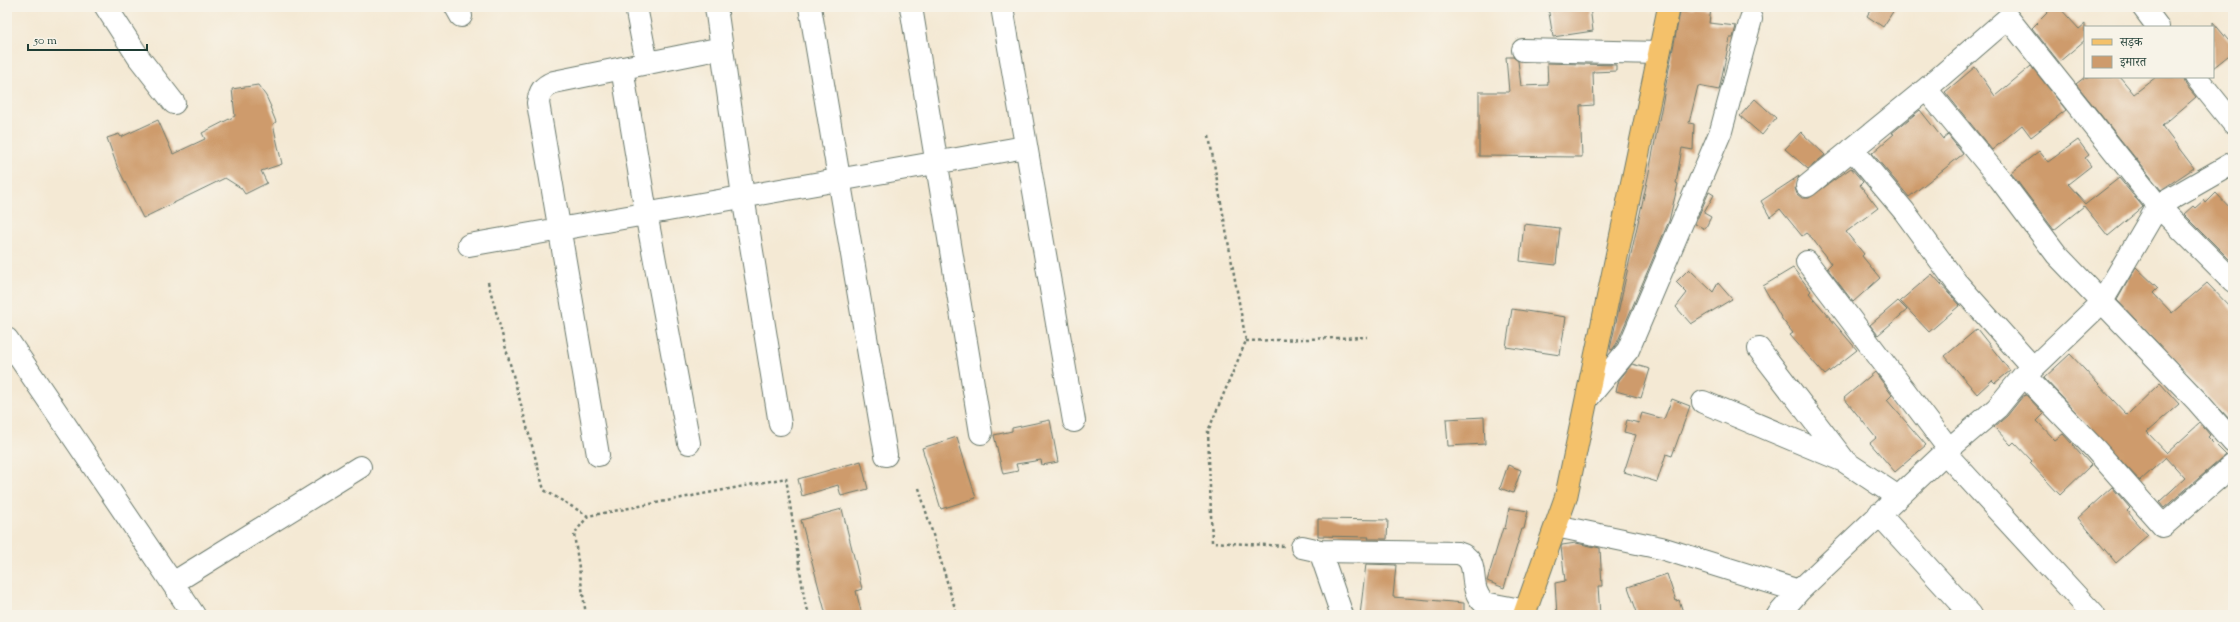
<svg xmlns="http://www.w3.org/2000/svg" width="2240" height="622" font-family="'Sorts Mill Goudy','Noto Serif Devanagari',serif">
  <style>
    .building { fill: #ce9b6c }
    .lines { fill: none; stroke-linecap: round; stroke-linejoin: round }
    .minor-casing { stroke: #6a796c; stroke-width: 24 }
    .major-casing { stroke: #6a796c; stroke-width: 24 }
    .path { stroke: #6a796c; stroke-width: 2.5; stroke-dasharray: 3 3; stroke-linecap: butt }
    .minor { stroke: #fff; stroke-width: 22 }
    .major { stroke: #f4c16a; stroke-width: 22 }
  </style>
  <rect width="100%" height="100%" fill="#f7f3e8"/>
  <filter id="ink" filterUnits="userSpaceOnUse"><feTurbulence type="fractalNoise" baseFrequency=".025" numOctaves="2"/><feDisplacementMap in="SourceGraphic" scale="8" xChannelSelector="R" yChannelSelector="G"/><feConvolveMatrix kernelMatrix="1 2 1 2 8 2 1 2 1" color-interpolation-filters="sRGB"/></filter>
  <filter id="wash" filterUnits="userSpaceOnUse"><feTurbulence type="fractalNoise" baseFrequency=".012" numOctaves="4" result="noise"/><feDisplacementMap in="SourceGraphic" scale="16" xChannelSelector="R" yChannelSelector="G"/><feGaussianBlur stdDeviation="0.9" result="paint"/><feColorMatrix in="noise" values="0 0 0 0 0 0 0 0 0 0 0 0 0 0 0 0 0 1.4 0 .05"/><feComposite in="paint" operator="in"/></filter>
  <g filter="url(#wash)">
    <rect width="100%" height="100%" fill="#f4e9d4"/>
    <g id="blocks">
      <!-- building -->
      <path class="building" d="M1548,7H1590L1593,31L1553,37Z
        M1681,7L1711,9L1709,23L1736,26L1733,38H1730L1719,90L1698,86L1689,123L1694,124L1693,150L1682,148L1676,183L1678,184L1669,221L1617,343L1612,350L1610,349L1648,177Z
        M1872,7H1896L1883,27L1867,16Z
        M2053,7H2059L2079,29L2085,24V40L2059,62L2032,28Z
        M2213,22L2233,46V52L2213,68Z
        M1506,57H1513L1518,61L1521,86L1548,85L1547,63L1616,65V71L1593,72L1594,105L1580,106L1582,157L1479,156V92H1509Z
        M2031,66L2066,110L2031,137L2022,125L1992,150L1945,92L1975,67L1995,96Z
        M2085,77H2120L2134,94L2156,77H2183L2186,85L2196,97L2162,126L2194,168L2161,190L2076,84Z
        M258,85L266,96L271,107H270L276,122L273,124L282,164L261,171L267,183L245,194L241,188L225,178L143,218L117,166L107,138L119,134L121,137L158,120L173,154L205,139L202,133L235,116L232,89Z
        M1755,99L1776,118L1762,135L1740,116Z
        M1920,110L1943,139L1948,135L1963,154L1909,197L1872,153L1894,134L1892,133Z
        M1801,132L1825,155L1808,169L1785,149Z
        M2078,140L2089,155L2085,158L2091,166L2068,184L2086,204L2119,178L2143,207L2108,236L2084,206L2054,230L2011,173L2039,151L2048,162Z
        M1851,168L1863,182L1860,185L1878,208L1846,232L1864,254L1862,256L1880,278L1853,302L1827,268L1831,264L1812,238L1806,233L1802,236L1780,209L1770,217L1761,201L1799,176L1795,188L1797,194L1802,198H1809Z
        M1709,192L1714,195L1704,213L1711,217L1705,229L1695,224Z
        M2216,193L2233,211V263L2184,214L2193,206L2195,208L2204,200L2206,203Z
        M1524,224L1560,228L1556,265L1520,261Z
        M2136,267L2158,288L2153,293L2172,313L2207,283L2233,310V423L2117,300Z
        M1793,268L1811,291L1809,293L1857,350L1825,375L1790,335L1793,333L1782,319L1763,286Z
        M1689,269L1713,292L1718,283L1732,299L1691,324L1676,307L1687,293L1676,282Z
        M1932,274L1960,305L1929,332L1900,301Z
        M1898,301L1907,310L1878,335L1870,325Z
        M1512,309L1566,317L1560,355L1506,347Z
        M1977,329L2010,371L1995,383L1992,380L1977,394L1945,356Z
        M2070,354L2127,415L2160,383L2179,404L2147,432L2167,453L2200,423L2210,435L2208,437L2226,455L2164,508L2159,502L2185,478L2166,457L2140,481L2044,378Z
        M1632,364L1650,369L1641,398L1616,391L1619,380Z
        M1875,372L1892,395L1887,400L1926,445L1895,472L1870,443L1876,438L1844,398Z
        M2026,395L2044,414L2037,421L2055,440L2063,434L2091,465L2060,495L2030,463L2032,461L2014,442L2011,445L1994,427L2007,416L2023,396Z
        M1672,399L1690,406L1672,456L1666,454L1657,482L1624,472L1636,435L1624,432L1627,420L1639,423L1642,413L1664,419Z
        M1484,417L1485,444L1448,446L1446,419Z
        M1050,420L1058,462L1042,465L1041,460L1016,464L1018,471L1003,474L994,435L1012,431V428Z
        M957,437L976,498L941,509L922,448Z
        M861,461L868,489L841,496L838,485L802,496L798,479Z
        M1508,465L1521,470L1513,493L1500,488Z
        M2112,487L2130,508L2127,511L2148,535L2116,563L2078,518Z
        M1509,508L1528,511L1524,529H1522L1504,588L1487,581L1503,528L1505,529Z
        M842,509L862,589L856,591L862,615H826L801,520Z
        M1318,519L1388,520L1387,539H1368L1369,537L1318,536Z
        M1576,543L1600,548L1602,586H1598L1600,615H1557L1555,583L1565,581L1561,547L1562,545Z
        M1366,564L1396,565L1393,597L1464,603V615H1360Z
        M1667,574L1676,601L1679,600L1684,615H1638L1628,587Z"/>
    </g>
  </g>
  <g filter="url(#ink)">
    <use href="#blocks" fill-opacity="0" stroke="#6a796c" stroke-width="1"/>
    <g class="lines">
      <!-- minor casing -->
      <g class="minor-casing">
        <path id="minor" d="M106,7L139,58L174,103
          M456,7L461,16
          M636,7L647,63
          M716,7L743,196L780,424
          M810,7L886,455
          M911,7L981,433
          M1002,7L1074,421
          M2143,7L2158,27
          M1523,50L1659,53
          M622,68L646,213L689,443
          M2196,77L2233,123
          M1926,89L2000,179L2057,255L2198,402L2233,442
          M2233,163L2158,206L2233,281
          M1807,186L1926,89L2008,18L2158,206L2101,303L2033,368L1956,282L1904,211L1852,149
          M469,245L1025,147
          M1807,262L1949,449L1997,408L2024,375
          M7,339L194,615
          M1759,349L1844,460
          M2033,368L2024,375L2095,449L2163,526L2233,465
          M1587,399L1628,350L1721,131L1751,19
          M1703,402L1844,461L1898,497
          M1945,453L2094,615
          M598,455L538,103C540,91 542,87 554,82L722,48
          M1879,514L1971,615
          M1556,526L1661,548L1799,591
          M1302,547L1320,551L1342,615
          M1320,551L1458,553C1483,560 1465,586 1484,603L1526,611
          M173,583L360,467
          M1778,615L1799,591L1949,449"/>
      </g>
      <!-- major casing -->
      <g class="major-casing">
        <path id="major" d="M1524,615L1566,497L1669,7"/>
      </g>
      <!-- path -->
      <path class="path" d="M1209,136L1246,341L1208,431L1212,542L1285,546
        M488,282L544,490L588,516
        M1246,341L1367,337
        M919,488L957,615
        M586,615L574,534L588,516L786,478L805,603L810,615"/>
      <!-- minor -->
      <use href="#minor" class="minor"/>
      <!-- major -->
      <use href="#major" class="major"/>
    </g>
  </g>
  <!-- margin -->
  <rect width="2240" height="622" fill="none" stroke="#f7f3e8" stroke-width="24"/>
  <!-- legend -->
  <rect x="2084" y="26" width="130" height="52" fill="#f7f3e8" stroke="#a1aaa0"/>
  <rect x="2092" y="39" width="20" height="6" fill="#f4c16a" stroke="#a1aaa0"/>
  <text x="2120" y="46" font-size="12" fill="#1f3d34">सड़क</text>
  <rect x="2092" y="56" width="20" height="12" fill="#ce9b6c" stroke="#a1aaa0"/>
  <text x="2120" y="66" font-size="12" fill="#1f3d34">इमारत</text>
  <!-- scale -->
  <path d="M28 44v6h119v-6" fill="none" stroke="#1f3d34" stroke-width="2"/>
  <text x="34" y="44" font-size="12" fill="#1f3d34" stroke="#f7f3e8" stroke-width="3" paint-order="stroke">50 m</text>
</svg>
